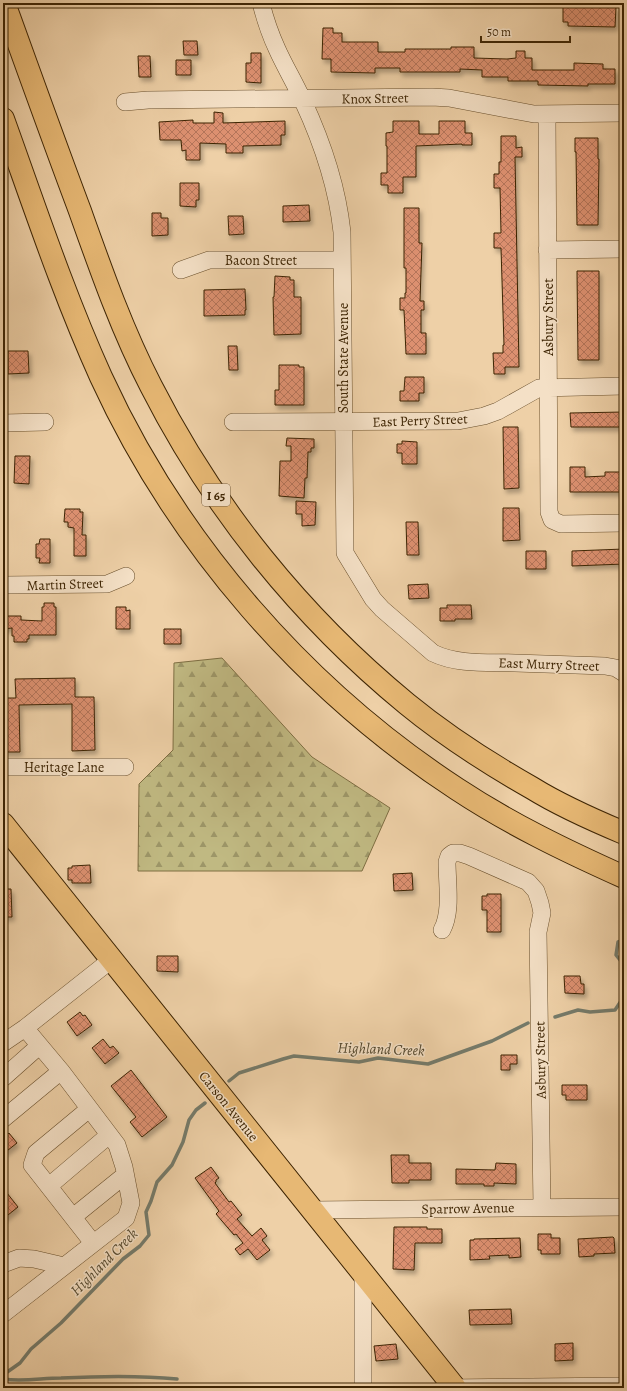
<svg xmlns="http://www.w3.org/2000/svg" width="627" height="1391" font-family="Alegreya,serif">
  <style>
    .forest { fill: url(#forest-firs); stroke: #7e6e42 }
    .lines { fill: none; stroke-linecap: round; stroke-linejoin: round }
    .stream { stroke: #757b6b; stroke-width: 3.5 }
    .building { fill: url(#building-cross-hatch); stroke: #3d2403; filter: url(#shadow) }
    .minor-casing { stroke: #694f2c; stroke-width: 18 }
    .major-casing { stroke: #3d2403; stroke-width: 24 }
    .highway-casing { stroke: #3d2403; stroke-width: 24 }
    .minor { stroke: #f4e0c6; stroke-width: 17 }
    .major { stroke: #e7b874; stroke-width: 22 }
    .highway { stroke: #e7b874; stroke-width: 22 }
    .labels { text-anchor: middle; stroke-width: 3; stroke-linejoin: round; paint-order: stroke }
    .shield { fill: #f4e0c6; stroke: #745c3e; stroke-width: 1 }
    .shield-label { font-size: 13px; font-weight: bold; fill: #3d2403 }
    .street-label { font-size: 14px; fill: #3d2403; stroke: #f4e0c6 }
    .water-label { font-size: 15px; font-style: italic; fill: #54482e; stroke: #f4e0c6 }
  </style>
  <defs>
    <pattern id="forest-firs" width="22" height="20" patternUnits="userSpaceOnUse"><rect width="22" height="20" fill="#c0b982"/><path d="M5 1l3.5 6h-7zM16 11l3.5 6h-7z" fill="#9d9668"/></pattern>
    <pattern id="building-cross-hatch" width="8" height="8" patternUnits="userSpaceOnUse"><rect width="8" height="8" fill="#dc9070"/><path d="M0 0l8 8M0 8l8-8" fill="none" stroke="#b4755a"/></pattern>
    <filter id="shadow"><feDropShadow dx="2.5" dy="4" stdDeviation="2" flood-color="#0004"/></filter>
  </defs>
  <rect width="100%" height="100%" fill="#eed0a7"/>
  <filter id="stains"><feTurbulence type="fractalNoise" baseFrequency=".005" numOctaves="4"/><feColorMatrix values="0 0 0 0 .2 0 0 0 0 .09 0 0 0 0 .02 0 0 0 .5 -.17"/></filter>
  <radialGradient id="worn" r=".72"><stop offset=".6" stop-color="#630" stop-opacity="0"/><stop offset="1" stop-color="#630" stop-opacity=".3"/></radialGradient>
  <!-- forest -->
  <path class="forest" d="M222,658L312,757L390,808L362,871H138L139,784L173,750L174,663Z"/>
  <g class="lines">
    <!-- stream -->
    <path class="stream" d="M624,940L618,942L616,955L624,965
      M555,1017L578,1010L590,1012L615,1010L621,1001L624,982
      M229,1081L239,1073L283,1059L294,1056L359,1062L378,1058L428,1064L492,1041L528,1023
      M3,1375L20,1363L31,1349L61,1323L123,1259L140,1246L149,1235L146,1212L151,1201L157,1182L172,1165L183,1142L189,1120L196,1110L205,1103
      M3,1379C23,1382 42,1378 61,1378C100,1376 138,1375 177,1379"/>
  </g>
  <!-- building -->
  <path class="building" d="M563,3H588V7H616L615,27L568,26V22H563Z
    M323,28H333V33H342V42H378V52H405V49H451V47H474V58L507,59L516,58V51H525V58H532V70H574V63L603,64V69H615V84H588V86L538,85V81H508V77H482V70L460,69V72H400V68H375V73L331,72V59H322Z
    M183,41H197L198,55H184Z
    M251,53H261V83L246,82V63H251Z
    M138,56H150L151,77H139Z
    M176,60H191V75H176Z
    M214,112L223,113V123L285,121V135H281V145L243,146V153H226V144L200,143V160H186V150L182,151L181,140H160L159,122L193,120V123H214Z
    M393,121H419V134H439V121H465V133H472V145H462V144L416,146V177H403V193H388V185H381V173H387V146H386V133L393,132Z
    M501,136H516V148L522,147V157H515L519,367H505V374H494L493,353H503V345H504L501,248H494V233H501L500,188H494V174H499V162H501Z
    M575,138H598V159H599L598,225H577L576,152H575Z
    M180,183H199V200H196V207L180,206Z
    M309,205L310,221L283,222V206Z
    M404,208H419V243H422L420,301H424V310H421V333H426V354H406L404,310H400V298H405V293H406V268H404Z
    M152,213H161V218H168V235L152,236Z
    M228,216H243L244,234L229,235Z
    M577,271H599V360H578Z
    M275,276L290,277V280H294V297H301V334L274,335L273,297H274Z
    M245,289L246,310H245V315L204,316V290Z
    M228,346H237L238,370H229Z
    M8,351H28L29,373L8,374Z
    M279,365H299V367H304V405H275V390H279Z
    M405,377H424V393H419V401H400V391H404Z
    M624,412V427H571L570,413Z
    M503,427H518L519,488L504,489Z
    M287,438L314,439V448H311V452H308L307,478H305L304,498L279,496L280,461H291V446H286Z
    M402,441L417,442V464H402V453H397V444H402Z
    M15,456H30L29,484L14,483Z
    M570,467H585V477L605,476V472H620V492H570Z
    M296,501L316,502L315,525L302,526V514H296Z
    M503,508H519L520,540L503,541Z
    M65,509H80V512H83L82,535H86V556H74V528L68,527V522H64Z
    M406,522H418L419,555H407Z
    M40,539H50V563H39L40,558H36V544H39Z
    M624,549V564L572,566V551Z
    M526,551H546V569H526Z
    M428,584L429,598L409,599L408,585Z
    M44,603H54V607H56V635H29V639H27V642H14V636H12V628L3,629V616H21V620L42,621V607H44Z
    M447,605H471L472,619H455V621H440V608H447Z
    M116,607H126V611L130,610V629H116Z
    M164,629H181V644H164Z
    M75,678V697H94L95,750L72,751V704L19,705L20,752H3V698H16L15,679Z
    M90,865L91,883H72V880H68V868H72V866Z
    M412,873L413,890L394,891L393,874Z
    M3,889H11L12,917H3Z
    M487,894H501V932H487V910H482V896H487Z
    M157,956H178V972L157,971Z
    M564,976H580L581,984H584V994L565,993Z
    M80,1012L83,1016L85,1015L92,1025L77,1036L67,1022Z
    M103,1039L110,1048L113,1046L119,1053L105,1064L92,1048Z
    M501,1055H517V1064H510V1070H501Z
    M131,1070L167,1117L142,1137L130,1122L136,1117L111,1086Z
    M562,1085H587V1100H566V1095H562Z
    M9,1133L17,1143L3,1154V1138Z
    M391,1155H409V1163H431V1180H409V1183H392Z
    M496,1163L516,1164V1184L494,1183V1186H484V1184H456V1169L495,1170Z
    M211,1167L219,1178L216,1180V1182L215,1183L229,1202L231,1201L242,1215L237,1219L252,1236L261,1228L267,1236L262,1240L270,1250L257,1260L248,1249L240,1255L235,1249L243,1243L236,1234L234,1235L216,1214L219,1211L195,1178Z
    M3,1188L18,1207L3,1219Z
    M394,1227H427V1229H442V1243H415L414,1270L393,1269Z
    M538,1234H551V1238H560V1254H541V1250H538Z
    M613,1237L614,1238L615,1253L594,1254V1256L579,1257L578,1239Z
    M520,1238L521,1257L509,1258V1255L489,1256L490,1259L470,1260V1240H474V1239Z
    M511,1309L512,1324L470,1325L469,1310Z
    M573,1343V1360L555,1361V1344Z
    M396,1344L398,1359L376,1361L374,1346Z"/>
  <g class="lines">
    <!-- minor casing -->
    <g class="minor-casing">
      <path id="minor" d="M261,3C265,19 270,34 277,49C285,67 295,83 303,101C323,144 337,185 342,232L345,553L373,599L382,609L433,653C458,665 487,662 515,663C545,664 575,665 605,666L616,668L624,673
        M125,102L148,100L432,97L449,98L534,114L624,113
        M547,114L549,512L552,520L561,524L624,523
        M547,250L624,249
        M181,270L209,260H342
        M233,422L458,421L484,416L498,411L539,388L624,386
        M3,423L45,422
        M3,585L107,584L126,576
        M3,767H125
        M442,930C452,912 447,883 447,862L449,856L453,853H460L469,856L528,882L536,891L540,903L542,913L538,932L542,1207
        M3,1043L25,1028L111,960
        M3,1078L39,1046
        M89,1109L36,1153L32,1165L93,1243
        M3,1119L61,1071
        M49,1186L109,1135
        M313,1210L624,1207
        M73,1217L125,1175
        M3,1264L19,1258L34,1259L64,1266
        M363,1274V1388
        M3,1314L126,1218L131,1203L124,1167L117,1145L61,1071L25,1028
        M449,1388L624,1386"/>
    </g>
    <!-- major casing -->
    <g class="major-casing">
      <path id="major" d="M3,824L455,1388"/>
    </g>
    <!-- highway casing -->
    <g class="highway-casing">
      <path id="highway" d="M4,3C29,72 54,142 80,211C101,270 122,330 151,386C213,508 301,617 407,704C446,736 488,763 532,788C561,806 593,820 624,833
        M3,119C34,205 63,293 101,377C177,543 304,689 457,789C510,824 566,851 624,877"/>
    </g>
    <!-- minor -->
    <use href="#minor" class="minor"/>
    <!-- major -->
    <use href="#major" class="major"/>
    <!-- highway -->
    <use href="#highway" class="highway"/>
  </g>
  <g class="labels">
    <!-- shield labels -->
    <rect class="shield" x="202" y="484" width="28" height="22" rx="3"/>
    <g class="shield-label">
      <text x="216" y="500">I 65</text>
    </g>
    <!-- street labels -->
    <g class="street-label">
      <text transform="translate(375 98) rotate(-1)" y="5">Knox Street</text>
      <text x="261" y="265">Bacon Street</text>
      <text transform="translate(548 317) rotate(-90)" y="5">Asbury Street</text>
      <text transform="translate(343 358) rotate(-90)" y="5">South State Avenue</text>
      <text transform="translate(420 420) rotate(-2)" y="5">East Perry Street</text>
      <text transform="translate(65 584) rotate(-2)" y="5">Martin Street</text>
      <text transform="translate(549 664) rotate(2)" y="5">East Murry Street</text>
      <text x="64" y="772">Heritage Lane</text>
      <text transform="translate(540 1060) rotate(-91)" y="5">Asbury Street</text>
      <text transform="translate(229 1106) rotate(51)" y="5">Carson Avenue</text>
      <text transform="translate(468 1208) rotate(-1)" y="5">Sparrow Avenue</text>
    </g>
    <!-- water labels -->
    <g class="water-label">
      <text transform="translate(381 1049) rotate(2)" y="5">Highland Creek</text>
      <text transform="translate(104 1262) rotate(-45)" y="5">Highland Creek</text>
    </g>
  </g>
  <!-- margin -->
  <rect width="627" height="1391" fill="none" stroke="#eed0a7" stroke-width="16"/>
  <rect x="4" y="4" width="619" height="1383" fill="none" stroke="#3d2403" stroke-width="2"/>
  <rect x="8" y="8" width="611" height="1375" fill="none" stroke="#3d2403"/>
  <!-- scale -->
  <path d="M481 36v6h89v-6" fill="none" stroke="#3d2403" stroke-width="2"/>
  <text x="487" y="36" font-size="12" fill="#3d2403" stroke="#f4e0c6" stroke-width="3" paint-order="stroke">50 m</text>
  <rect width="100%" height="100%" filter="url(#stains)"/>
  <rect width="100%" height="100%" fill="url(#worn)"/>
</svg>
